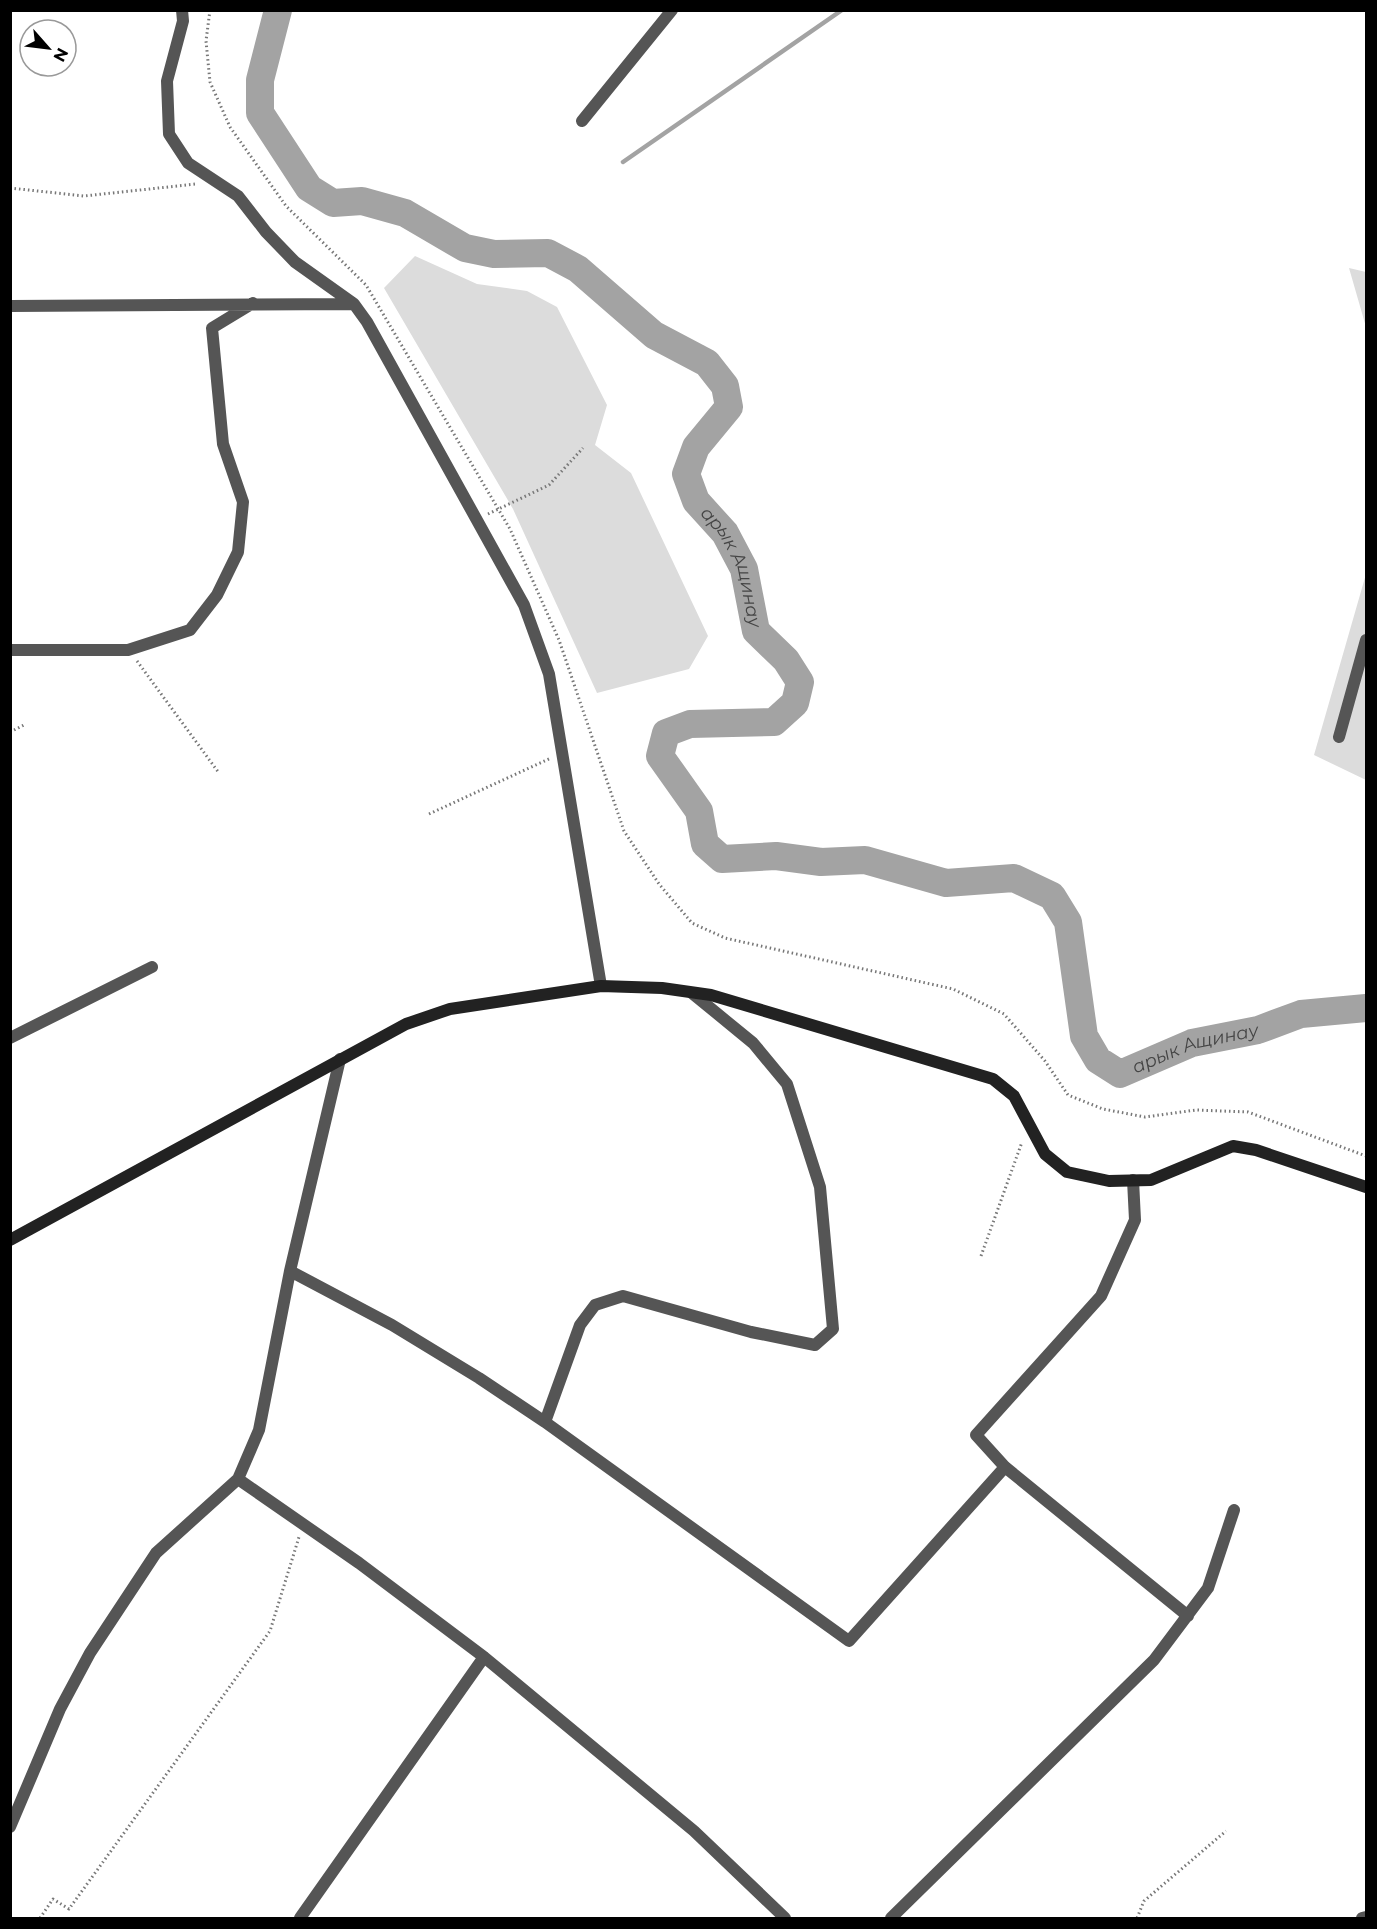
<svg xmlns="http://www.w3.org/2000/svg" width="1377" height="1929" font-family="Montserrat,sans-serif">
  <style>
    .green { fill: #dcdcdc }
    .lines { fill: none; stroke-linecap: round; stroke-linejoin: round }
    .stream { stroke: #a3a3a3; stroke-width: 4.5 }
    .river { stroke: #a3a3a3; stroke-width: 28 }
    .path { stroke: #777; stroke-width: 3; stroke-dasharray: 1.5 3; stroke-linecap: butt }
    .street { stroke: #555; stroke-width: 12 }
    .secondary { stroke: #222; stroke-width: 12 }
    .labels { text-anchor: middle; stroke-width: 4.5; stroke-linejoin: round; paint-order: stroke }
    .water-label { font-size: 18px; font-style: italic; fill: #444; stroke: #fff }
  </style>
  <rect width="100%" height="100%" fill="#fff"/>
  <!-- green -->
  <path class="green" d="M415,256L477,284L527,291L557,307L607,405L595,445L631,473L708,636L689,669L597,693L513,509L384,288Z
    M1349,268L1366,272V327Z
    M1366,574V780L1314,755Z"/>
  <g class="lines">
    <!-- stream -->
    <path class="stream" d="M623,162L842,10"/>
    <!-- river -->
    <path class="river" id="s1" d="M278,10L260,80V113L309,188L333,203L362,201L405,213L465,248L494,254L548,253L578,269L654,335L707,363L725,386L729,407L696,447L686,474L696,501L725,533L744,569L756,631L786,660L800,682L795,703L774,722L690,724L666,733L660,756L699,811L705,844L722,859L776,856L821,862L865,860L946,883L1014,878L1052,896L1068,922L1084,1036L1098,1060L1120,1074L1192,1043L1258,1030L1301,1014L1366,1008"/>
    <!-- path -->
    <path class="path" d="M210,10L206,41L210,82L230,127L286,206L366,285L510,529L559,640L624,831L659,884L692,923L725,938L953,989L1004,1014L1045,1061L1068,1095L1103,1109L1145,1117L1196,1110L1248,1112L1366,1156
      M10,188L84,196L196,184
      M488,514L549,485L583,448
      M137,661L219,773
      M10,732L24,725
      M429,814L551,758
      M981,1256L1022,1142
      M40,1918L53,1899L69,1909L270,1631L299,1537
      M1137,1918L1144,1901L1226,1831"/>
    <!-- street -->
    <path class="street" d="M182,10L183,21L167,81L169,134L188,163L238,196L266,232L295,262L354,304L367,322L524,605L549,674L601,986
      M582,121L672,10
      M10,306L354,304
      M10,650H128L190,630L217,595L238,552L243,502L223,444L212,328L253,303
      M1339,737L1366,640
      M10,1038L152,967
      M1133,1180L1135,1220L1101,1296L976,1435L1005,1467L1188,1616
      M290,1271L392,1325L479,1378L545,1422L849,1641L1005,1467
      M545,1422L580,1325L595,1305L623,1296L751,1332L815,1345L833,1329L820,1187L787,1084L753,1043L692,993
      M238,1479L359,1563L484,1657L694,1831L785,1918
      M10,1827L60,1709L90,1653L156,1553L238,1479L259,1430L290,1271L340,1059
      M300,1918L484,1657
      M891,1918L1154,1660L1208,1588L1234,1510
      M1362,1918L1366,1917"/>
    <!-- secondary -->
    <path class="secondary" d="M10,1240L406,1024L450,1009L601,986L662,988L711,995L993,1079L1014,1096L1045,1154L1067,1172L1109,1181L1151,1180L1233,1146L1256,1150L1366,1187"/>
  </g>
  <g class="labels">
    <!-- water labels -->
    <g class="water-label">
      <text dy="6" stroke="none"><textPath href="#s1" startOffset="882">арык Ащинау</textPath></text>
      <text dy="6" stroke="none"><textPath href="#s1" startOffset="1944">арык Ащинау</textPath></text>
    </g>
  </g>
  <!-- border -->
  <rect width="1377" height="1929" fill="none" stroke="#000000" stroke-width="24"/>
  <!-- north arrow -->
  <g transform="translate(48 48) rotate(118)"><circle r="28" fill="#ffffff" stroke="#999999" stroke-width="1.5"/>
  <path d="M0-4.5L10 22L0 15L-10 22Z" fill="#000000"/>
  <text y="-9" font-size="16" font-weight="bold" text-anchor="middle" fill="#000000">N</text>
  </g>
</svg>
